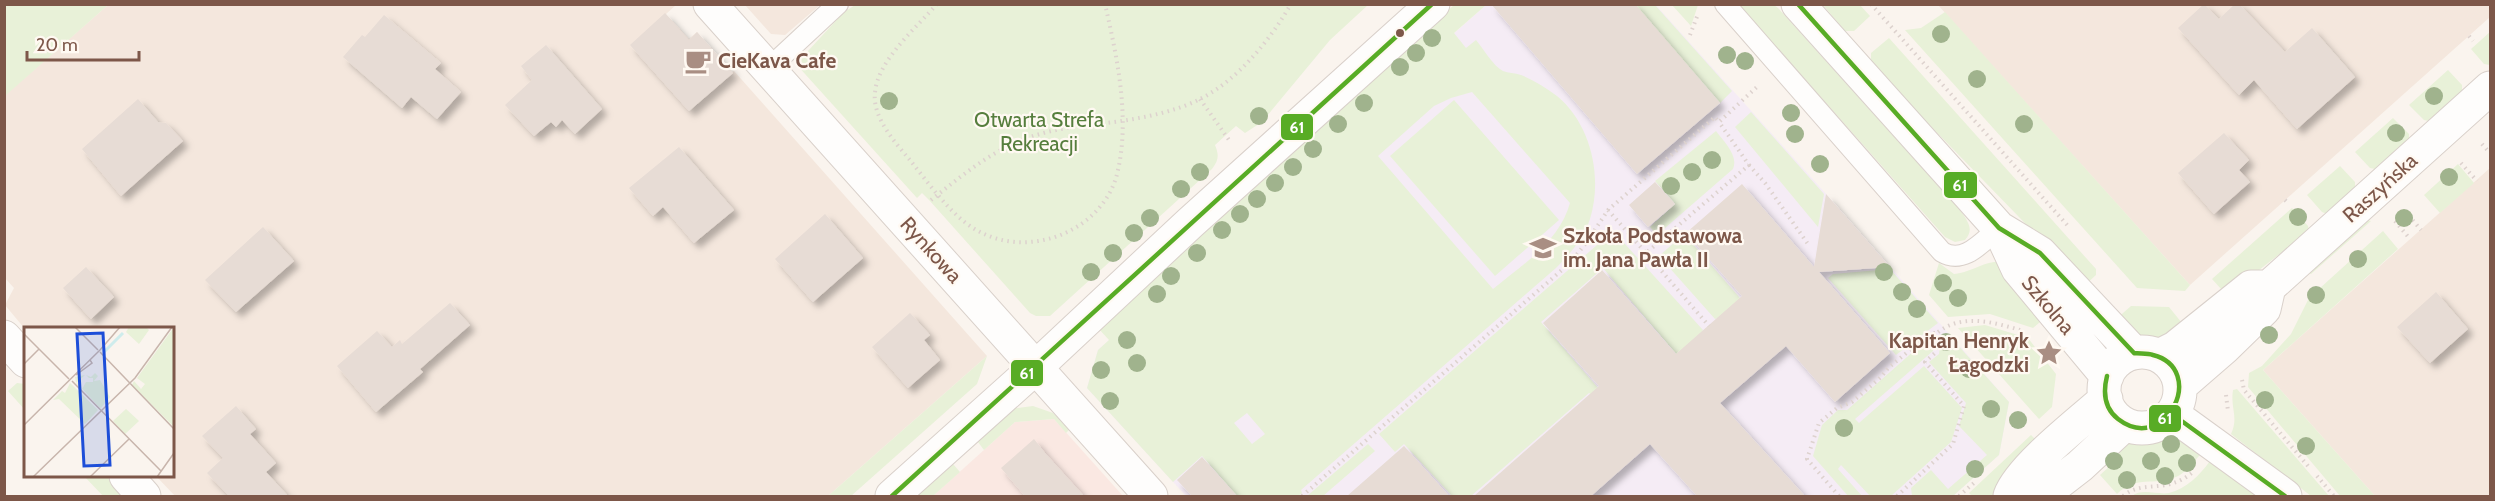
<svg xmlns="http://www.w3.org/2000/svg" width="2495" height="501" font-family="Cabin,sans-serif">
  <style>
    .residential { fill: #f4e7dd }
    .commercial { fill: #fae8e2 }
    .education { fill: #f5ecf5 }
    .green { fill: #e8f1d8; fill-rule: evenodd }
    .building { fill: #e7dcd5; filter: url(#shadow) }
    .lines { fill: none; stroke-linecap: round; stroke-linejoin: round }
    .service-casing { stroke: #d9d0ca; stroke-width: 22 }
    .minor-casing { stroke: #d9d0ca; stroke-width: 35 }
    .path { stroke: #ddd2ce; stroke-width: 4; stroke-dasharray: 1.5 4.5; stroke-linecap: butt }
    .service { stroke: #fefdfc; stroke-width: 20 }
    .minor { stroke: #fefdfc; stroke-width: 33 }
    .bus-1-casing { stroke: #fff9f2; stroke-width: 9 }
    .bus-1 { stroke: #58ac25; stroke-width: 4.5 }
    .tree { fill: #a0b38d }
    .bus-dot { fill: #7d5749; stroke: #fff9f2; stroke-width: 2 }
    .labels { text-anchor: middle; stroke-width: 4.5; stroke-linejoin: round; paint-order: stroke }
    .poi-label { font-size: 21px; font-weight: bold; fill: #7d5749; stroke: #fff9f2; text-anchor: start }
    .park-label { font-size: 21px; fill: #567e3d; stroke: #fff9f2 }
    .street-label { font-size: 21px; fill: #7d5749; stroke: #fff9f2 }
    .inset-river { fill: none; stroke: #ceecec; stroke-width: 3 }
    .inset-road { fill: none; stroke: #c8b5ac; stroke-width: 1.5 }
    .view { fill: #1d4ed8; fill-opacity: 0.15; stroke: #1d4ed8; stroke-width: 3 }
    .inset-edge { fill: none; stroke: #7d5749; stroke-width: 3 }
    .line-badge { stroke: #fff9f2; stroke-width: 2 }
    .badge-label { font-size: 16px; text-anchor: middle; font-weight: bold; fill: #fff }
  </style>
  <defs>
    <filter id="shadow"><feDropShadow dx="5.5" dy="5.5" stdDeviation="3" flood-color="#0004"/></filter>
  </defs>
  <rect width="100%" height="100%" fill="#faf4ee"/>
  <!-- residential -->
  <path class="residential" d="M2490,4V17L2190,285L1938,5Z
    M108,5H676L666,14L689,39L697,32L732,72L734,71L987,356L828,496H175L156,476H172V328L25,329L5,305L14,288L4,277V96Z
    M745,5H820L785,35L771,34Z
    M2490,168V496H2375L2263,370Z"/>
  <!-- commercial -->
  <path class="commercial" d="M1054,419L1123,496H933L1015,422Z"/>
  <!-- education -->
  <path class="education" d="M1655,4L1827,195L2009,402L1999,455L1953,496H1186L1087,388L1098,350L1486,5Z"/>
  <!-- green -->
  <path class="green" d="M5,4H108V5L5,96Z
    M855,5H1368L1330,40L1262,122L1245,133L1236,126L1215,145C1219,155 1219,160 1212,169L1050,316H1036L1030,313L930,201L922,193L917,198L796,64L843,13Z
    M1454,5H1486L1454,33L1466,48L1476,40C1483,48 1493,66 1503,71C1508,73 1515,73 1521,75C1534,80 1546,88 1557,96C1591,124 1603,177 1590,219C1584,238 1570,254 1556,268L1301,490L1302,493L1298,496H1235L1236,495L1202,456L1173,482L1087,388L1098,350L1109,340L1098,328ZM1472,92L1570,203C1559,242 1523,264 1493,289L1378,156L1434,106L1451,98ZM1247,413L1265,434L1252,444L1234,423Z
    M1635,5H1655L1732,91L1720,103Z
    M1672,5H1698L1691,26Z
    M1739,5H1774L1778,8L1961,211C1967,221 1975,229 1965,240L1955,242L1945,237Z
    M1823,5H1860L1870,16L1854,31H1845Z
    M1945,12L2190,285L2185,291L2137,288L1905,30L1921,28Z
    M2490,32V65L2484,64L2471,49Z
    M1889,38L2096,269V275L2085,285L1916,111L1871,61V53Z
    M2448,70L2462,85V91L2428,121L2424,120L2409,105Z
    M1454,100L1559,220L1495,276L1390,156Z
    M1751,112L1824,194L1818,227L1735,127Z
    M2393,118L2409,134V139L2375,169L2370,168L2355,152Z
    M1716,131C1723,141 1739,155 1733,169L1657,235L1650,227L1675,204L1655,181Z
    M2458,164L2474,183L2440,213L2424,195Z
    M2340,166L2355,182V188L2327,214L2322,212L2307,195Z
    M2292,208L2308,226L2309,231L2231,292L2222,290L2212,279Z
    M2366,220L2371,221L2311,274L2309,273Z
    M2383,231L2398,249L2263,370L2375,496H2340L2248,387L2249,373L2262,366L2291,334L2309,298Z
    M1684,234L1747,306L1715,319L1659,256Z
    M1616,238L1625,244L1703,330L1683,362L1603,268L1541,322L1599,389L1592,395L1589,393L1471,496H1452L1404,444L1395,452L1379,434L1604,239Z
    M1994,262H2001L2046,317L2033,328L1990,314L1948,317L1929,295L1939,263L1954,274C1968,273 1980,264 1994,262Z
    M1890,269L1938,323L1896,355L1828,278L1833,274Z
    M2131,306L2169,307L2186,328C2150,343 2147,341 2115,320Z
    M1985,325L2028,338L2056,374L2052,407L2039,419L1958,328Z
    M1947,333L2009,402L1999,455L1953,496H1912L1911,488L1931,470L1948,489L1987,455L1959,426L1966,403L1929,362L1939,354L1941,337Z
    M1934,341L1933,351L1855,419L1859,423L1924,366L1962,408L1951,442L1891,496H1870L1841,465L1838,469L1862,496H1848L1813,456L1822,425L1838,410H1847L1924,342Z
    M987,356L977,384L851,496H828Z
    M17,383L25,384V410L8,391Z
    M2237,389L2329,496H2311L2231,434C2239,417 2230,408 2233,390Z
    M1033,406L1053,413L1070,429L1066,433L1054,419L1015,422L984,450L978,442V437L1010,409Z
    M2031,435L2040,444L1992,496H1972L1969,493Z
    M2160,437L2178,439L2201,454C2193,462 2186,473 2176,477C2153,487 2138,474 2117,494L2100,475L2111,465L2104,455L2129,440L2142,441Z
    M1368,444L1375,451L1323,496H1307Z
    M2210,461L2257,496H2132C2142,488 2157,495 2169,493C2186,489 2200,475 2210,461Z
    M947,464H953L960,472L933,496H913Z
    M84,476H106L122,493L117,496H103Z"/>
  <!-- building -->
  <path class="building" d="M1491,4H1635L1720,103L1637,174Z
    M2204,4L2219,19L2235,4H2239L2285,52L2312,28L2355,77L2297,129L2254,80L2239,95L2178,28Z
    M665,13L689,40L697,32L733,73L689,111L630,45Z
    M384,15L441,63L435,69L461,92L437,119L411,97L402,108L343,57L362,35L365,37Z
    M546,45L602,109L575,134L562,120L556,127L551,122L534,136L505,105L532,80L521,66Z
    M138,99L158,122L166,123L183,141L121,196L82,149Z
    M2224,133L2249,160L2239,170L2250,182L2214,214L2178,173Z
    M679,147L734,210L694,243L663,207L653,216L629,188Z
    M1655,182L1675,204L1648,227L1629,205Z
    M1742,184L1814,267L1826,194L1890,267L1819,272L1890,353L1835,402L1786,346L1720,403L1805,496H1697L1650,444L1591,496H1474L1599,386L1543,323L1602,270L1676,354L1742,296L1686,233Z
    M825,214L863,258L813,302L775,259Z
    M263,227L294,261L236,312L205,280Z
    M86,267L114,297L91,319L63,288Z
    M2436,292L2468,329L2430,363L2397,327Z
    M450,303L470,325L420,369L423,372L376,412L337,366L377,331L392,347L400,340L402,344Z
    M910,313L930,335L924,340L940,360L908,388L872,347Z
    M236,406L256,429L250,434L276,463L266,472L288,496H229L207,473L223,458L202,436Z
    M1034,439L1045,453L1084,496H1025L1001,468Z
    M1404,446L1449,496H1347Z
    M1202,457L1237,496H1192L1177,480Z"/>
  <g class="lines">
    <!-- service casing -->
    <g class="service-casing">
      <path id="service" d="M1725,4L1942,252C1964,265 1982,242 1999,228
        M768,69L838,4"/>
    </g>
    <!-- minor casing -->
    <g class="minor-casing">
      <path id="minor" d="M710,4L1151,496
        M1798,4L1999,228L2040,253L2134,353
        M1999,228L2018,269L2107,376
        M4,337L26,361
        M2104 390a38 38 0 1 1 76 0a38 38 0 1 1-76 0Z
        M2159,356L2175,348L2251,287H2269
        M2180,386L2225,347L2264,309L2269,287L2490,88
        M2172,414L2285,496
        M126,476L144,496
        M892,496L1035,368L1190,223L1433,4
        M2010,496C2020,468 2081,421 2106,399
        M2041,496L2080,466L2125,424"/>
    </g>
    <!-- path -->
    <path class="path" d="M937,4C917,27 878,60 875,92C872,117 894,141 909,159C928,182 948,212 973,228C1026,262 1105,232 1118,170C1130,116 1117,57 1105,4
      M1871,4L2068,226
      M1690,35L1698,14
      M2469,36L2473,41
      M1200,99L1229,140
      M2482,144L2490,153
      M2461,163L2477,181
      M1749,165L1765,183L1808,244
      M931,200C964,174 998,145 1040,134C1067,126 1094,125 1121,121C1147,117 1177,111 1200,99C1238,80 1270,40 1291,4
      M2285,200L2289,204
      M1608,210L1646,253L1749,165L1719,122
      M2405,211L2421,230
      M2395,221L2410,239
      M1646,253L1709,326
      M2242,380L2244,390L2308,466
      M2226,395L2228,411
      M2317,476L2334,496
      M1302,496L1570,263L1586,243L1608,210L1715,117L1719,122L1759,85
      M1839,496L1807,459L1819,423L1837,408L1852,402L1881,377L1888,368L1931,333H1937
      M1897,496L1953,444L1964,406L1925,362L1936,352L1937,333C1961,313 1993,322 2020,330
      M1959,496L1975,482
      M2123,496C2143,479 2166,495 2193,472"/>
    <!-- service -->
    <use href="#service" class="service"/>
    <!-- minor -->
    <use href="#minor" class="minor"/>
    <!-- bus-1 casing -->
    <g class="bus-1-casing">
      <path id="bus-1" d="M1798,4L1999,228L2040,253L2134,353
        M2107,376C2103,392 2104,408 2118,419C2166,456 2208,369 2153,355C2147,353 2140,354 2134,353
        M2172,414L2285,496
        M892,496L1432,4"/>
    </g>
    <!-- bus-1 -->
    <use href="#bus-1" class="bus-1"/>
  </g>
  <!-- trees -->
  <g class="tree">
    <circle cx="1941" cy="34" r="9"/>
    <circle cx="1432" cy="38" r="9"/>
    <circle cx="1416" cy="53" r="9"/>
    <circle cx="1727" cy="55" r="9"/>
    <circle cx="1745" cy="61" r="9"/>
    <circle cx="1400" cy="67" r="9"/>
    <circle cx="1977" cy="79" r="9"/>
    <circle cx="2434" cy="96" r="9"/>
    <circle cx="889" cy="101" r="9"/>
    <circle cx="1364" cy="103" r="9"/>
    <circle cx="1791" cy="113" r="9"/>
    <circle cx="1259" cy="116" r="9"/>
    <circle cx="1338" cy="124" r="9"/>
    <circle cx="2024" cy="124" r="9"/>
    <circle cx="2396" cy="133" r="9"/>
    <circle cx="1795" cy="134" r="9"/>
    <circle cx="1313" cy="149" r="9"/>
    <circle cx="1712" cy="160" r="9"/>
    <circle cx="1820" cy="164" r="9"/>
    <circle cx="1293" cy="167" r="9"/>
    <circle cx="1200" cy="172" r="9"/>
    <circle cx="1692" cy="172" r="9"/>
    <circle cx="2449" cy="177" r="9"/>
    <circle cx="1275" cy="183" r="9"/>
    <circle cx="1671" cy="186" r="9"/>
    <circle cx="1181" cy="189" r="9"/>
    <circle cx="1257" cy="199" r="9"/>
    <circle cx="1240" cy="214" r="9"/>
    <circle cx="2298" cy="217" r="9"/>
    <circle cx="1150" cy="218" r="9"/>
    <circle cx="2404" cy="218" r="9"/>
    <circle cx="1222" cy="230" r="9"/>
    <circle cx="1134" cy="233" r="9"/>
    <circle cx="1113" cy="253" r="9"/>
    <circle cx="1197" cy="253" r="9"/>
    <circle cx="2358" cy="259" r="9"/>
    <circle cx="1091" cy="272" r="9"/>
    <circle cx="1884" cy="272" r="9"/>
    <circle cx="1171" cy="276" r="9"/>
    <circle cx="1943" cy="283" r="9"/>
    <circle cx="1902" cy="292" r="9"/>
    <circle cx="1157" cy="294" r="9"/>
    <circle cx="2316" cy="295" r="9"/>
    <circle cx="1958" cy="298" r="9"/>
    <circle cx="1917" cy="309" r="9"/>
    <circle cx="2269" cy="335" r="9"/>
    <circle cx="1127" cy="340" r="9"/>
    <circle cx="1946" cy="342" r="9"/>
    <circle cx="1137" cy="363" r="9"/>
    <circle cx="1969" cy="369" r="9"/>
    <circle cx="1101" cy="370" r="9"/>
    <circle cx="2265" cy="400" r="9"/>
    <circle cx="1110" cy="401" r="9"/>
    <circle cx="1991" cy="409" r="9"/>
    <circle cx="2018" cy="420" r="9"/>
    <circle cx="1844" cy="428" r="9"/>
    <circle cx="2171" cy="444" r="9"/>
    <circle cx="2306" cy="446" r="9"/>
    <circle cx="2114" cy="461" r="9"/>
    <circle cx="2151" cy="461" r="9"/>
    <circle cx="2187" cy="463" r="9"/>
    <circle cx="1975" cy="469" r="9"/>
    <circle cx="2165" cy="476" r="9"/>
    <circle cx="2127" cy="480" r="9"/>
  </g>
  <!-- icons -->
  <defs>
    <g id="cafe-bare" transform="scale(2.07)"><path d="M-5.5-4.5H6V0H3Q3 3.5 0 3.5H-2.5Q-5.5 3.5-5.5 0ZM3-3.2v2h1.7v-2ZM-6 4.5H4V6H-6Z" fill="#a98e83" stroke="#fff9f2" stroke-width="2.5" paint-order="stroke"/></g>
    <g id="school-bare" transform="scale(2.07)"><path d="M0-5L7-2L0 1L-7-2ZM-4 1L0 2.5L4 1V4Q0 6-4 4Z" fill="#a98e83" stroke="#fff9f2" stroke-width="2.5" paint-order="stroke"/></g>
    <g id="sight-bare" transform="scale(2.07)"><path d="M0-6L1.8-2.2L6-1.7L2.9 1.2L3.7 5.4L0 3.3L-3.7 5.4L-2.9 1.2L-6-1.7L-1.8-2.2Z" fill="#a98e83" stroke="#fff9f2" stroke-width="2.5" paint-order="stroke"/></g>
  </defs>
  <g fill-rule="evenodd">
    <use href="#cafe-bare" x="698" y="61"/>
    <use href="#school-bare" x="1543" y="248"/>
    <use href="#sight-bare" x="2049" y="353"/>
  </g>
  <!-- markers -->
  <circle class="bus-dot" cx="1400" cy="33" r="5"/>
  <g class="labels">
    <!-- poi labels -->
    <g class="poi-label">
      <text x="718" y="68">CieKava Cafe</text>
      <text x="1563" y="243">Szkoła Podstawowa<tspan x="1563" dy="24">im. Jana Pawła II</tspan></text>
      <text x="2029" y="348" text-anchor="end">Kapitan Henryk<tspan x="2029" dy="24">Łagodzki</tspan></text>
    </g>
    <!-- park labels -->
    <g class="park-label">
      <text x="1039" y="127">Otwarta Strefa<tspan x="1039" dy="24">Rekreacji</tspan></text>
    </g>
    <!-- street labels -->
    <g class="street-label">
      <text transform="translate(2380 188) rotate(-42)" y="7">Raszyńska</text>
      <text transform="translate(931 250) rotate(48)" y="7">Rynkowa</text>
      <text transform="translate(2048 305) rotate(50)" y="7">Szkolna</text>
    </g>
  </g>
  <!-- overview -->
  <g transform="translate(24 327)">
    <rect width="150" height="150" fill="#faf4ee"/>
    <path d="M105,0H122L125,3L115,17L102,5ZM150,0V98L149,99L108,58L110,54L117,62L121,57L113,51ZM71,46L74,49L70,54L76,53L86,70L77,81L75,80L52,55L51,50L61,48L52,56L58,62L62,55H69V51H65L62,48L67,50ZM46,56L74,83L61,97L35,72L29,73L38,64L41,66ZM102,82L115,94L101,107L89,94Z" fill="#e8f1d8"/>
    <path class="inset-river" d="M80,25L99,6"/>
    <path class="inset-road" d="M51,0L74,23M0,7L45,52M76,23L96,0M76,25L150,102M0,37L15,22M52,48L68,36L66,33M48,54L137,144M0,98L76,23M9,150L111,51L148,0M66,150L105,112M133,150L150,126"/>
    <path class="view" d="M79,6L86,138L60,139L53,7Z"/>
    <rect width="150" height="150" class="inset-edge"/>
  </g>
  <g class="line-badge">
    <rect x="1280" y="113" width="34" height="28" rx="6" fill="#58ac25"/>
    <rect x="1943" y="171" width="35" height="28" rx="6" fill="#58ac25"/>
    <rect x="1010" y="359" width="34" height="28" rx="6" fill="#58ac25"/>
    <rect x="2148" y="404" width="34" height="29" rx="6" fill="#58ac25"/>
  </g>
  <g class="badge-label">
    <text x="1297" y="133">61</text>
    <text x="1960" y="191">61</text>
    <text x="1027" y="379">61</text>
    <text x="2165" y="424">61</text>
  </g>
  <!-- border -->
  <rect width="2495" height="501" fill="none" stroke="#7d5749" stroke-width="12"/>
  <!-- scale -->
  <path d="M27 51v9h112v-9" fill="none" stroke="#7d5749" stroke-width="3"/>
  <text x="36" y="51" font-size="18" fill="#7d5749" stroke="#fff9f2" stroke-width="4.5" paint-order="stroke">20 m</text>
</svg>
